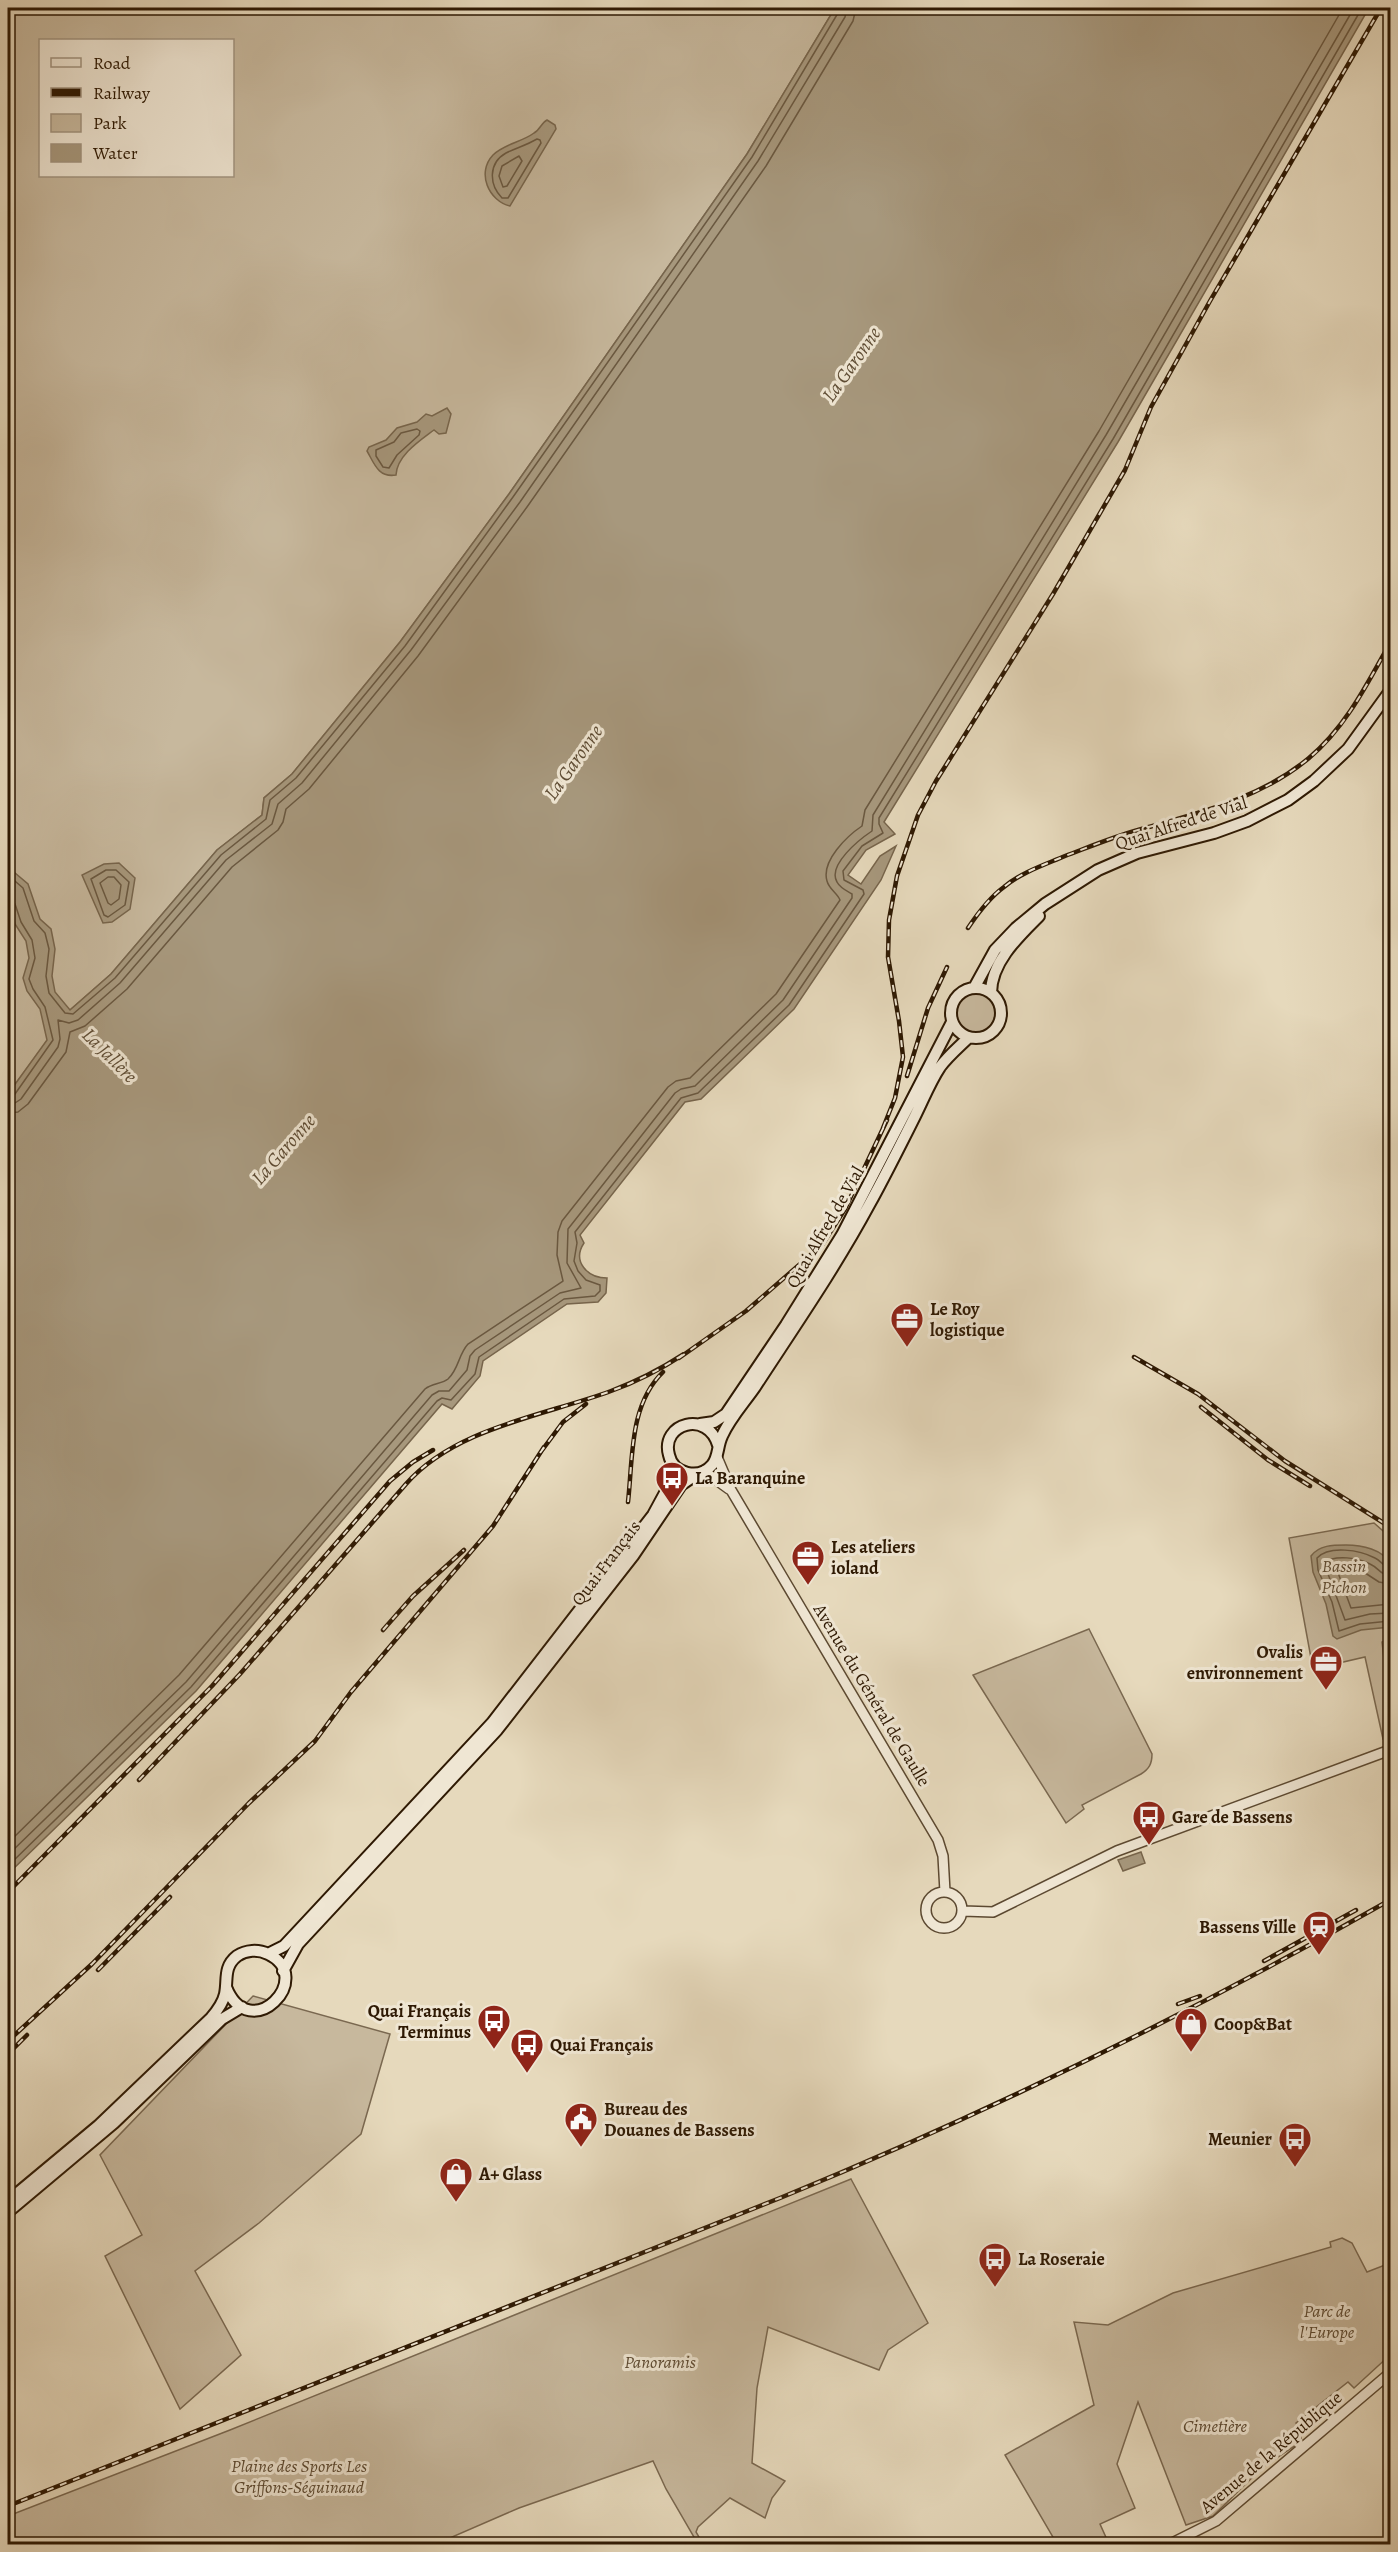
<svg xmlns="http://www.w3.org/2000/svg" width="1398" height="2552" font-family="Alegreya,serif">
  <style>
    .green { fill: #c7b89d; stroke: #7a6850; stroke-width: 1.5; fill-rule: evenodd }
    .water { fill: #a7987d; stroke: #77654c; stroke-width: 1.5 }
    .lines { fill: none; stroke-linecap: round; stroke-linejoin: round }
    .shore { stroke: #6a5840; stroke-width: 1.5 }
    .tertiary-casing { stroke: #5c4931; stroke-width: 12 }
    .secondary-casing { stroke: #2e1903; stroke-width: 14 }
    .tertiary { stroke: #efe6d3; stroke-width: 9 }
    .secondary { stroke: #efe6d3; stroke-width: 10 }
    .rail-casing { stroke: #2e1903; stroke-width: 4.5 }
    .rail { stroke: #efe6d3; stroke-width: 2; stroke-dasharray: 7; stroke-linecap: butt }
    .labels { text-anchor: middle; stroke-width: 6; stroke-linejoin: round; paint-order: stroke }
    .street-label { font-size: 18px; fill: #2e1903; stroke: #efe6d3 }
    .poi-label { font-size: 18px; font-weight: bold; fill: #2e1903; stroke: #efe6d3; text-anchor: start }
    .park-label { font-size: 18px; font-style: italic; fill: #5c4931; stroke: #efe6d3 }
    .water-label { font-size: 20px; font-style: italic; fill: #5e4c34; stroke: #efe6d3 }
  </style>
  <rect width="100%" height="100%" fill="#e6d9bc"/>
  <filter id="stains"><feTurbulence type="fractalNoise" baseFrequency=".00333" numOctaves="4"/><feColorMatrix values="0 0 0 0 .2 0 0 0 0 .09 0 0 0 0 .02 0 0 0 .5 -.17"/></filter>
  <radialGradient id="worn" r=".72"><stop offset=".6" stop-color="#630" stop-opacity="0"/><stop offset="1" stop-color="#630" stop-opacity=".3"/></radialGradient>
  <!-- green -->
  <path class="green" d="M8,8H835L747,154L509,494L400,642L292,774L264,798L262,815L217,850L111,974L70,1010L8,1094ZM40,40H232V176H40Z
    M955 1013a20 20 0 1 1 40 0a20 20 0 1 1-40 0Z
    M1374,1523L1390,1537V1640L1382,1642L1390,1710V1737L1383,1739L1365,1657L1313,1669L1289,1538Z
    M1089,1629L1152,1754C1152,1764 1149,1769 1141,1774L1082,1805L1084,1809L1066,1823L973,1675Z
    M253,1996L390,2034L361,2134L259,2223L195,2271L241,2355L180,2409L105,2256L142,2235L100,2155Z
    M851,2179L928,2323L888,2350L879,2370L768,2327L757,2388L752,2463L785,2481L772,2498L765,2518L730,2498L698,2527L696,2532L703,2544H698L666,2489L653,2461L519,2508L436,2544H10L8,2540V2516L230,2430Z
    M1342,2238L1352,2243L1367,2272L1390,2263V2355L1354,2388L1348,2382L1296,2423L1302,2441L1263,2467L1213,2516L1186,2525L1138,2402L1117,2464L1135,2508L1100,2524L1109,2544H1057L1005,2455L1094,2405L1074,2322L1108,2325L1173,2293L1331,2247L1330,2242Z"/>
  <!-- water -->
  <path class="water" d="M835,8H1369L1118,442L884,822L895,834L866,850L848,875L861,884L880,856L896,846L881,880L794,1009L701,1099L685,1102L580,1235L584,1243C572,1261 587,1278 607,1278L606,1293L598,1302L567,1304L483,1361L480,1376L452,1409L442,1404L196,1691L8,1874V1094L47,1040L40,1009L27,991L23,978L29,958L26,941L15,924L8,899V867L28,884L40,919L51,929L55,949L52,976L55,992L70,1010L111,974L217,850L262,815L264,798L292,774L400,642L509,494L747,154Z
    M547,120L555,125L556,129L510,206C489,201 476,173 493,155C504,144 522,142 534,133C540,130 541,123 547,120Z
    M447,408L451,414L446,433L439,434L434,430C421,440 397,455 396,475C378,478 374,463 367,451L369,447L386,440L397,428L417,422L426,414L432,416Z
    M119,863L135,878L130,909L112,922L103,923L82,875L104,864Z
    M1346,1545C1360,1545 1385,1549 1390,1565C1394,1577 1391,1612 1390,1627L1361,1630L1337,1639L1333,1636L1326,1604L1313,1572L1311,1556C1319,1545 1333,1545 1346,1545Z
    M1141,1852L1145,1863L1123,1871L1118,1860Z"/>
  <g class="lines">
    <!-- shore -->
    <path class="shore" d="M537,139L540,140L541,143L508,198H502C489,185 488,163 506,153C516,148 527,145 537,139Z
      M519,156L522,161L507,186L503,187L499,176L502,166Z
      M417,429L420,431L419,435L397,455L389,468L383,467L376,456V450L394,442L401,433Z
      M106,870H116L129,882L125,905L108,917L104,915L91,879Z
      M8,875L23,888L34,921L45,933L49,949L46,976L49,993L65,1013L73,1014L115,978L221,855L266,819L270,800L296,778L405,646L513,497L752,157L838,13L839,8
      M108,877H114L121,885L119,899L111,905L108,903L100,883Z
      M8,901L15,904L21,922L32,940L35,958L29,979L33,989L45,1007L53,1040L15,1094L8,1097
      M8,1104L15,1103L21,1099L58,1047L60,1039L58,1020L69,1023L78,1020L120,983L226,860L272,824L278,804L302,783L411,650L520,502L758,161L845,17L847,8
      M8,1113L18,1112L28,1104L66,1052L70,1032L85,1026L127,989L232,867L278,830L283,822L286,809L309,789L418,656L527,507L766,166L853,21L856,8
      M1390,1568C1383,1567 1382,1561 1375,1558C1360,1550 1329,1545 1317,1558L1318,1570L1332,1602L1339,1631L1360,1624L1390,1621
      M1390,1575C1380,1575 1379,1568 1370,1564C1359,1558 1335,1554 1324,1563L1345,1620L1370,1614L1390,1613
      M1390,1584L1379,1582L1359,1569L1339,1567L1337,1570L1351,1608L1390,1604
      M8,1843L179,1675L425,1389C432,1383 442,1384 448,1379C459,1369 458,1355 468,1344L563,1281L557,1255L558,1232L562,1221L668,1087L676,1081L690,1078L776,994L840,900C837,893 829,889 827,881C821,861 847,836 862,826L865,810L1099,431L1343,8
      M8,1855L186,1682L432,1395L439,1391H449L467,1370L470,1356L475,1350L560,1293L581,1288L567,1263L568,1229L675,1093L681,1089L695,1086L783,1000L852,898V894C847,891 840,888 837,882C827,865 860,839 872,831L873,815L1106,435L1354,8
      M8,1866L191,1687L437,1401L442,1398L451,1400L475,1374L479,1357L564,1299L595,1296L600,1291V1285L586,1280L578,1271L574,1261L577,1243L575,1232L681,1098L698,1093L789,1005L864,894L863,890L844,880L843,871L862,846L883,833L879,824V818L1113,439L1362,8"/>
    <!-- tertiary casing -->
    <g class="tertiary-casing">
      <path id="tertiary" d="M717,1457L731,1490L938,1840L943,1856L945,1892
        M704,1471L729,1489
        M926 1910a18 18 0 1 1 36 0a18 18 0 1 1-36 0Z
        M963,1911L993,1912L1117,1851L1390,1750
        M1170,2544L1216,2521L1390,2373"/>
    </g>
    <!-- secondary casing -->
    <g class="secondary-casing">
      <path id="secondary" d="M951 1013a25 25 0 1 1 50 0a25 25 0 1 1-50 0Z
        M974,988L995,950L1016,928L1045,904L1098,870L1137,853L1214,833L1247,821L1288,800L1314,781L1348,749L1390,691
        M991,993C991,962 1019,936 1039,916
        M700,1424L714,1422L726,1414L786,1325L842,1235L952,1022
        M718,1445C708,1410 660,1423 669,1455C673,1474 699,1480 712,1465C719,1457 717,1446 722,1436C730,1418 744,1403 755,1387C794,1327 835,1268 869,1205C885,1176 900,1146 915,1116C923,1100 930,1082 940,1067C948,1056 959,1047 968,1038
        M268,1954L284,1946L299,1930L492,1723L653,1515L672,1480L671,1461
        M283,1971L298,1944L497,1730L633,1556L681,1485L697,1474
        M8,2201L98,2126L211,2018C217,2011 223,2003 225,1994C228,1980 223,1967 237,1956C246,1950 258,1949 268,1954C317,1977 250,2047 226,1987
        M8,2212L114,2123L222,2019L242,2007"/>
    </g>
    <!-- tertiary -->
    <use href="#tertiary" class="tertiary"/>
    <!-- secondary -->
    <use href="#secondary" class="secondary"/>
    <!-- rail casing -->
    <g class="rail-casing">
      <path id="rail" d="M968,928C978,913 989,898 1004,887C1022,872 1044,865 1065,856C1089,847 1113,837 1138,830C1198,813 1260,799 1309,758C1346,727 1367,684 1390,643
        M907,1076L928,1008L947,967
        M883,1128L895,1098L903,1057L899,1021L888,957L889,920L897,876L918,815L936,781L1053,594L1125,470L1151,407L1210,301L1381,8
        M1134,1357L1198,1394L1285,1461L1390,1527
        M679,1358L746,1311L822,1245L845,1209L887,1120
        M1201,1407L1268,1460L1310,1486
        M540,1453L563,1422L586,1404
        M628,1502C633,1458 629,1405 663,1372
        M383,1630L413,1596L464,1550
        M139,1780L240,1674L406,1484C455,1428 543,1416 611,1391C638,1381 661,1369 684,1354
        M8,1892L212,1686L390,1481L413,1462L433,1450
        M1264,1961L1356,1910
        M98,1970L170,1897
        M1178,2004L1200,1996
        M8,2041L92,1964L249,1803L315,1741L351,1692L493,1526L544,1447
        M8,2054L27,2035
        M8,2506L780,2198C990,2112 1193,2012 1390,1900"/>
    </g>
    <!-- rail -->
    <use href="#rail" class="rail"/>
  </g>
  <!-- icons -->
  <defs>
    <g id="office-pin" transform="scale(1.725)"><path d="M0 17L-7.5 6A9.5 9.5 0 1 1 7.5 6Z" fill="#8f2418" stroke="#efe6d3"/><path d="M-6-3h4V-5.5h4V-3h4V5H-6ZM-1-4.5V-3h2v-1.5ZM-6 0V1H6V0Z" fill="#fff"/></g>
    <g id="bus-pin" transform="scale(1.725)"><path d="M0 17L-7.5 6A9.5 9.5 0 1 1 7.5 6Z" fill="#8f2418" stroke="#efe6d3"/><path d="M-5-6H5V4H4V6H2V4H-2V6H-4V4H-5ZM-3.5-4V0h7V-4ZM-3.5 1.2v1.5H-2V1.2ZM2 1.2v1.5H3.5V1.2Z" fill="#fff"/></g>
    <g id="station-pin" transform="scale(1.725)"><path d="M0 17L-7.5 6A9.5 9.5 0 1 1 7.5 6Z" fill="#8f2418" stroke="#efe6d3"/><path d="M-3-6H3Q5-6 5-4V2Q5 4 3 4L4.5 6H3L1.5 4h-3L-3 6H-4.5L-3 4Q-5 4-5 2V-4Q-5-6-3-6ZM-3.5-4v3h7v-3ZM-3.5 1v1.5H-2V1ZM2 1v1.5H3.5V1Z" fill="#fff"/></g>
    <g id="shop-pin" transform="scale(1.725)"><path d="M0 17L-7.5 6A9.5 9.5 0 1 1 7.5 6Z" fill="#8f2418" stroke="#efe6d3"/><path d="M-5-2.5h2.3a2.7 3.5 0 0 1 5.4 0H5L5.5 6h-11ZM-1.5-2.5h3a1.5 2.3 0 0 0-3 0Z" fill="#fff"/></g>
    <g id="civic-pin" transform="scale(1.725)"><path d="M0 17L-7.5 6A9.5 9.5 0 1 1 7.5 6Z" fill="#8f2418" stroke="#efe6d3"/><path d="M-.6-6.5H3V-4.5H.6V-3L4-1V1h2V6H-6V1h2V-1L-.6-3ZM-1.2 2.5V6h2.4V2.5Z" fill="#fff"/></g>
  </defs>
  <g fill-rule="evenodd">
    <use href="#office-pin" x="907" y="1319"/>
    <use href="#bus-pin" x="672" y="1478"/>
    <use href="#office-pin" x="808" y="1557"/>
    <use href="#office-pin" x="1326" y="1662"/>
    <use href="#bus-pin" x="1149" y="1817"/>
    <use href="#station-pin" x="1319" y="1927"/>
    <use href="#bus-pin" x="494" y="2021"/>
    <use href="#shop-pin" x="1191" y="2024"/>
    <use href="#bus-pin" x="527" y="2045"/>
    <use href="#civic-pin" x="581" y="2119"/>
    <use href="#bus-pin" x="1295" y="2139"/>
    <use href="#shop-pin" x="456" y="2174"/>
    <use href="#bus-pin" x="995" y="2259"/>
  </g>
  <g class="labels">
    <!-- street labels -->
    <g class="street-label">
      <text transform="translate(1181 823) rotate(-18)" y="6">Quai Alfred de Vial</text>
      <text transform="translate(825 1227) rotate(-60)" y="6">Quai Alfred de Vial</text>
      <text transform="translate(606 1563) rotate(-53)" y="6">Quai Français</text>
      <text transform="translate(872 1695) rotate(59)" y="6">Avenue du Général de Gaulle</text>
      <text transform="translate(1271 2452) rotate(-40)" y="6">Avenue de la République</text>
    </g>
    <!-- poi labels -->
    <g class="poi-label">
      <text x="930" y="1315">Le Roy<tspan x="930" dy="21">logistique</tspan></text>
      <text x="695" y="1484">La Baranquine</text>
      <text x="831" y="1553">Les ateliers<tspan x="831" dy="21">ioland</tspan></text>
      <text x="1303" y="1658" text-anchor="end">Ovalis<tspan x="1303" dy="21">environnement</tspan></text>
      <text x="1172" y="1823">Gare de Bassens</text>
      <text x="1296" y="1933" text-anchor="end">Bassens Ville</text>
      <text x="471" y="2017" text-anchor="end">Quai Français<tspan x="471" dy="21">Terminus</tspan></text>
      <text x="1214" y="2030">Coop&amp;Bat</text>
      <text x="550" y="2051">Quai Français</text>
      <text x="604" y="2115">Bureau des<tspan x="604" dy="21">Douanes de Bassens</tspan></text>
      <text x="1272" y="2145" text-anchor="end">Meunier</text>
      <text x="479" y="2180">A+ Glass</text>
      <text x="1018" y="2265">La Roseraie</text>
    </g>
    <!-- park labels -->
    <g class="park-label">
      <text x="1344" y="1572">Bassin<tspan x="1344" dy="21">Pichon</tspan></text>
      <text x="1327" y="2317">Parc de<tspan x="1327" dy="21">l'Europe</tspan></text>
      <text x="660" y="2368">Panoramis</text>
      <text x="1215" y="2432">Cimetière</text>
      <text x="299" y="2472">Plaine des Sports Les<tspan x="299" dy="21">Griffons-Séguinaud</tspan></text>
    </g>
    <!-- water labels -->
    <g class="water-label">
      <text transform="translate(851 364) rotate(-55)" y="7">La Garonne</text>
      <text transform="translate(573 762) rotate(-55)" y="7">La Garonne</text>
      <text transform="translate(110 1055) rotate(45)" y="7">La Jallère</text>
      <text transform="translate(283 1149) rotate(-49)" y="7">La Garonne</text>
    </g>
  </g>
  <!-- margin -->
  <rect width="1398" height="2552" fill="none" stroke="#e6d9bc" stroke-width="30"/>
  <rect x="9" y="9" width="1380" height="2534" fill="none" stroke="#2e1903" stroke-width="3"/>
  <rect x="15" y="15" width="1368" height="2522" fill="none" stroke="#2e1903" stroke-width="1.5"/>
  <!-- legend -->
  <rect x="39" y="39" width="195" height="138" fill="#efe6d3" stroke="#a29480" stroke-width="1.5"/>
  <rect x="51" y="58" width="30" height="9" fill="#efe6d3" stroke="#a29480" stroke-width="1.5"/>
  <text x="93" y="69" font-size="18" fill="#2e1903">Road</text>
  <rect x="51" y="88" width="30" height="9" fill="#2e1903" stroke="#a29480" stroke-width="1.5"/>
  <text x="93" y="99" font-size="18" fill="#2e1903">Railway</text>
  <rect x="51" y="114" width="30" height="18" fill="#c7b89d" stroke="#a29480" stroke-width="1.5"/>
  <text x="93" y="129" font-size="18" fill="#2e1903">Park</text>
  <rect x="51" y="144" width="30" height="18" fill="#a7987d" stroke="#a29480" stroke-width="1.5"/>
  <text x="93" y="159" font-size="18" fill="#2e1903">Water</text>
  <rect width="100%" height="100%" filter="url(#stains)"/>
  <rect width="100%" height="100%" fill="url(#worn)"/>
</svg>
